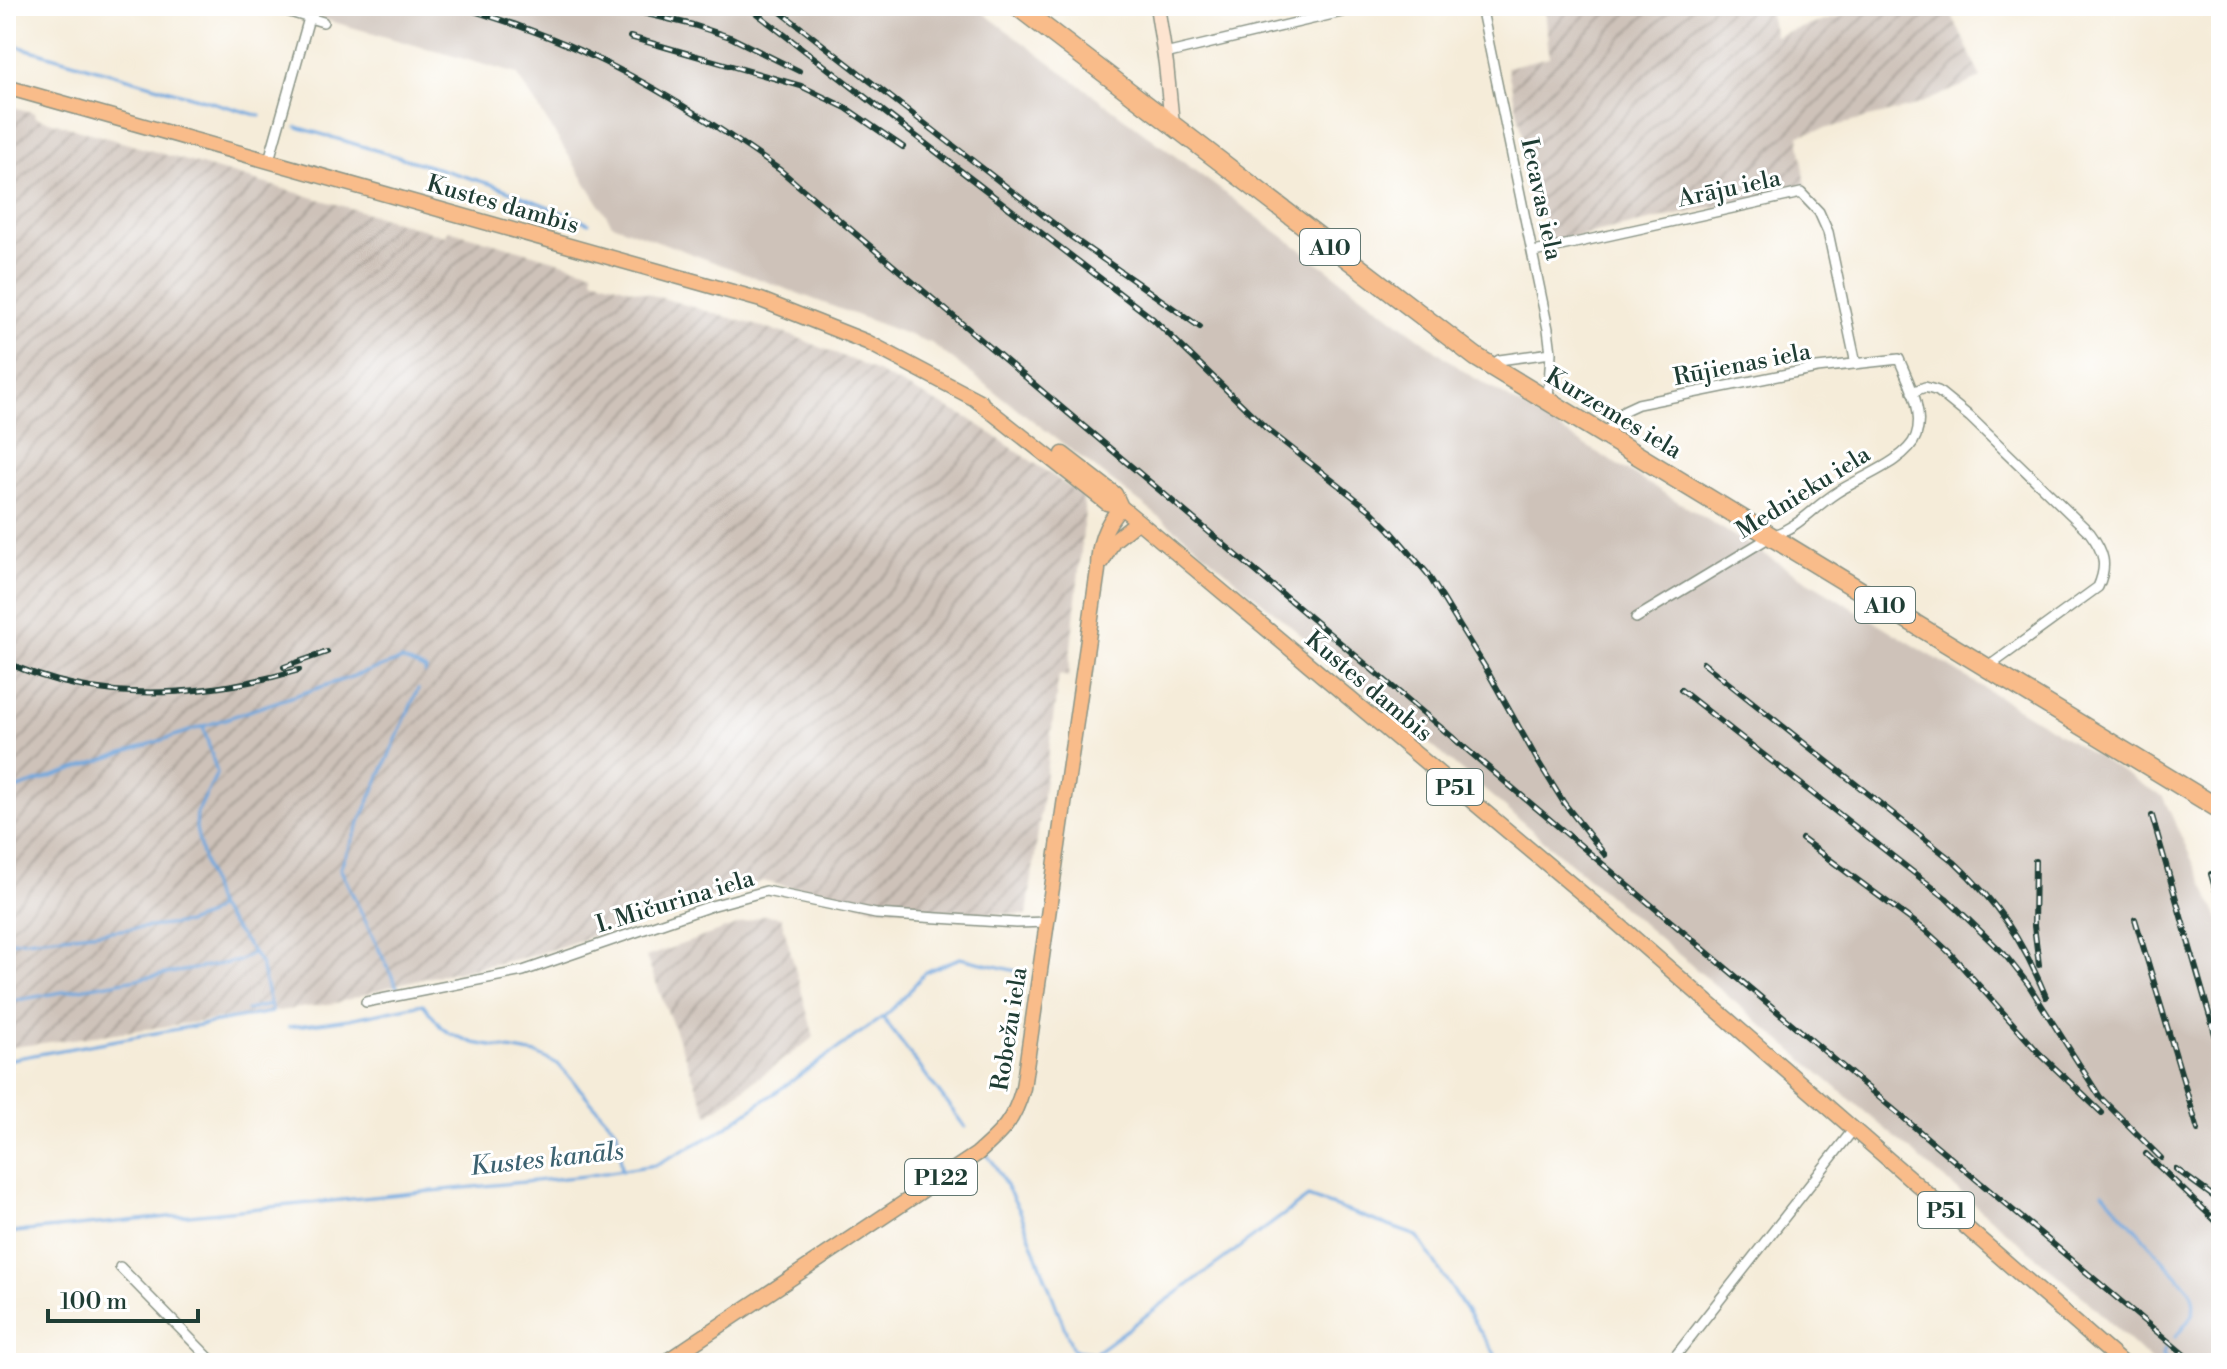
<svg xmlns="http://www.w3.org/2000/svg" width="2227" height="1369" font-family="'Libre Bodoni',serif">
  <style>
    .industrial { fill: url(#industrial-furrows) }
    .railway { fill: #cec2b9 }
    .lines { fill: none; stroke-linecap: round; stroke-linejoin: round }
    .stream { stroke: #71a8df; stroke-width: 3 }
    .street-casing { stroke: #8a9486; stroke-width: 12 }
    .secondary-casing { stroke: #8a9486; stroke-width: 17 }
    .primary-casing { stroke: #8a9486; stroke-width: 17 }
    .highway-casing { stroke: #8a9486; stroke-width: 21 }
    .street { stroke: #fff; stroke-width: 9 }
    .secondary { stroke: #fde4d0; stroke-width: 14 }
    .primary { stroke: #f9bc8a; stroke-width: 14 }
    .highway { stroke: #f9bc8a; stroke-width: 18 }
    .rail-casing { stroke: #1f3d34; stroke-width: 6 }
    .rail { stroke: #fff; stroke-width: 3; stroke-dasharray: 9; stroke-linecap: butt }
    .labels { text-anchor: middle; stroke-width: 6; stroke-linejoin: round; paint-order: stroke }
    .shield { fill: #fff; stroke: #627771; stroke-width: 2 }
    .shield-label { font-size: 22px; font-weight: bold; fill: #1f3d34 }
    .street-label { font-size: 24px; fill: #1f3d34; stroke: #fff }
    .water-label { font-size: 26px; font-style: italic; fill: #3c6270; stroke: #fff }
  </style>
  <defs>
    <pattern id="industrial-furrows" width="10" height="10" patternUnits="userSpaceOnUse" patternTransform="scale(2)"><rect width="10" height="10" fill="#cec2b9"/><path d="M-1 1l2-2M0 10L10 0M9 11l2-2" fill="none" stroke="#a79f97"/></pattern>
  </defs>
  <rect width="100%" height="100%" fill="#fff"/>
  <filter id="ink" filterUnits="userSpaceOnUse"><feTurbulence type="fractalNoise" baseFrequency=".0125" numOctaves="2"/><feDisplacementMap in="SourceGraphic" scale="16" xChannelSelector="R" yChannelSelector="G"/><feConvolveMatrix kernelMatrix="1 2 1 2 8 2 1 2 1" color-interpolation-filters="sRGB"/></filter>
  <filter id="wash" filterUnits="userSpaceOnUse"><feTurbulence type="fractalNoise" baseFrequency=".006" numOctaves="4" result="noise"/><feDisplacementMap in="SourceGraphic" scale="32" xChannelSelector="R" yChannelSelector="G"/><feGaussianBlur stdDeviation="1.8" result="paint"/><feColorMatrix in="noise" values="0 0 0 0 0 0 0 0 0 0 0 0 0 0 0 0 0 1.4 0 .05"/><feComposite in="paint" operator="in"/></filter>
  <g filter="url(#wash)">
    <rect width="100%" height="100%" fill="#f5ecd9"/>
    <!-- industrial -->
    <path class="industrial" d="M1545,6H1768L1775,36L1874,6H1948L1981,78L1912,107L1799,135L1806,187L1548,243L1507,67L1549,57Z
      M6,105L35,113V117L446,236L448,230L593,271V278L796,337L861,364L970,419L1082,496L1085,512L1068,677L1059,674L1027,915L875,907L763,881L531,956L402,983L336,1003L6,1048Z
      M765,915L781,917L814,1037L708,1115L646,957Z"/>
    <!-- railway -->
    <path class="railway" d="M277,6H974L1465,372L2163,797L2221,923V1363H2153L2079,1293L1184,536L931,343L612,224L517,74Z"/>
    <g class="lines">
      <!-- stream -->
      <path class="stream" d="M6,43L260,116
        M297,127L494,185L589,223
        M6,792L402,660L426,670L425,673
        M6,942L187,923L208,915L217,907
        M397,987L340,868L418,689
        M6,1002L239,961L252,953
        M247,1010L270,1005
        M883,1018L965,1127
        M289,1027L349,1019L423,1004L441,1027L451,1034L474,1043L537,1054L558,1064L617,1131L622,1171
        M6,1060L272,1012L261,965L253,952L217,907L201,851L196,828L197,813L217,773L203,726
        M985,1153L993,1162L1020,1211L1073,1350L1095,1353L1308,1197L1417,1236L1501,1363
        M2103,1192L2190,1290C2200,1311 2189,1321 2175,1337
        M6,1233L585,1176L655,1165L719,1132L887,1014L907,994L925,972L960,958L1025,973
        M2165,1348L2163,1356L2171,1363"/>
    </g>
  </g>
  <g filter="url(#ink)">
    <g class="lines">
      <!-- street casing -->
      <g class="street-casing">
        <path id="street" d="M270,6L323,22
          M1481,6L1548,329L1551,353L1548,399
          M1165,54L1367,6
          M269,160L309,18
          M1534,252L1801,193L1819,212L1828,232L1856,364
          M1491,366L1499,360L1551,353
          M1912,392L1925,387L1938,391L1970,417L2090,533C2104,552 2108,565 2098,587L1988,667
          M1605,434L1625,410L1638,404L1817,368L1899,359C1908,381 1925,411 1916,436C1907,461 1858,478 1836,493C1810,510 1802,525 1770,537L1636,618
          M366,1002L523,971L711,906L766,891L876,914L1016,923L1048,922
          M120,1267L214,1363
          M1670,1363L1853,1130"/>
      </g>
      <!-- secondary casing -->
      <g class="secondary-casing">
        <path id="secondary" d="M1157,6L1166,64L1172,124"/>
      </g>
      <!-- primary casing -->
      <g class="primary-casing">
        <path id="primary" d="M6,87L761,300L867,342L981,402
          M975,399L1107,503L1121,507L1138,521L1602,910L2122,1363
          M1063,454L1115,494L1121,507
          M1102,562L1113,541L1138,521
          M664,1363L977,1154C1002,1132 1014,1121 1023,1088L1098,570C1098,544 1104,526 1121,507"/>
      </g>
      <!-- highway casing -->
      <g class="highway-casing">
        <path id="highway" d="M1017,6L1476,357L2221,810"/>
      </g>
      <!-- street -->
      <use href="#street" class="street"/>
      <!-- secondary -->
      <use href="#secondary" class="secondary"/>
      <!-- primary -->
      <use href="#primary" class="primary"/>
      <!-- highway -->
      <use href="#highway" class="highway"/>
      <!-- rail casing -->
      <g class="rail-casing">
        <path id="rail" d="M458,6C499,19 540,32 579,50C651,83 716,125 780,170L2194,1363
          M614,6L693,25L730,37L799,71
          M747,6L1153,319L1267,429L1370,510L1390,530L1427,573L1485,667L1539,763L1564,803L1605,855
          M773,6L1070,236L1200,327
          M630,37L801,86L846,108L903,147
          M6,662C99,706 203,697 299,670
          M1703,663L1954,862C1998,903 2023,941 2046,997
          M284,667L327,652
          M1681,690L1946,898L2005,955L2028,984L2100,1097L2161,1158
          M2152,816L2221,1055
          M1802,839L1925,930L1950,953L2039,1053L2102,1113
          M2035,861L2034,926L2039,965
          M2211,874L2221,909
          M2135,919L2198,1130
          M2146,1154L2221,1226
          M2176,1169L2221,1202"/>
      </g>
      <!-- rail -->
      <use href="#rail" class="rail"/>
    </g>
  </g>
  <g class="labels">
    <!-- shield labels -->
    <g class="shield">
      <rect x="1300" y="229" width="60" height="36" rx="6"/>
      <rect x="1855" y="587" width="60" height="36" rx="6"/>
      <rect x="1427" y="769" width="56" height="36" rx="6"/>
      <rect x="905" y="1159" width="72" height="36" rx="6"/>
      <rect x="1918" y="1192" width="56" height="36" rx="6"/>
    </g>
    <g class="shield-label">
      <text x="1330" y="255">A10</text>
      <text x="1885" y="613">A10</text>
      <text x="1455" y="795">P51</text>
      <text x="941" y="1185">P122</text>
      <text x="1946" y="1218">P51</text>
    </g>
    <!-- street labels -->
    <g class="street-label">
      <text transform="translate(1729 188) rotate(-12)" y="8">Arāju iela</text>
      <text transform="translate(1542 199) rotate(78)" y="8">Iecavas iela</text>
      <text transform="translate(503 204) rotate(16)" y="8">Kustes dambis</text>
      <text transform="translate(1742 364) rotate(-11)" y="8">Rūjienas iela</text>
      <text transform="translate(1614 413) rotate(31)" y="8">Kurzemes iela</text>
      <text transform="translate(1803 492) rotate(-32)" y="8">Mednieku iela</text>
      <text transform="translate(1369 686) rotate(40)" y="8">Kustes dambis</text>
      <text transform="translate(675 901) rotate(-17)" y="8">I. Mičurina iela</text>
      <text transform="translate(1009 1029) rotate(-81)" y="8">Robežu iela</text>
    </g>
    <!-- water labels -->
    <g class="water-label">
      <text transform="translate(547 1158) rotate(-6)" y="9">Kustes kanāls</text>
    </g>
  </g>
  <!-- margin -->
  <rect width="2227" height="1369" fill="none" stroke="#fff" stroke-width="32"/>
  <!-- scale -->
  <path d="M48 1309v12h150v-12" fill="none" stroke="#1f3d34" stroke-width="4"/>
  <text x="60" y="1309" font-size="24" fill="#1f3d34" stroke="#ffffff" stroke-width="6" paint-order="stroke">100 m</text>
</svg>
